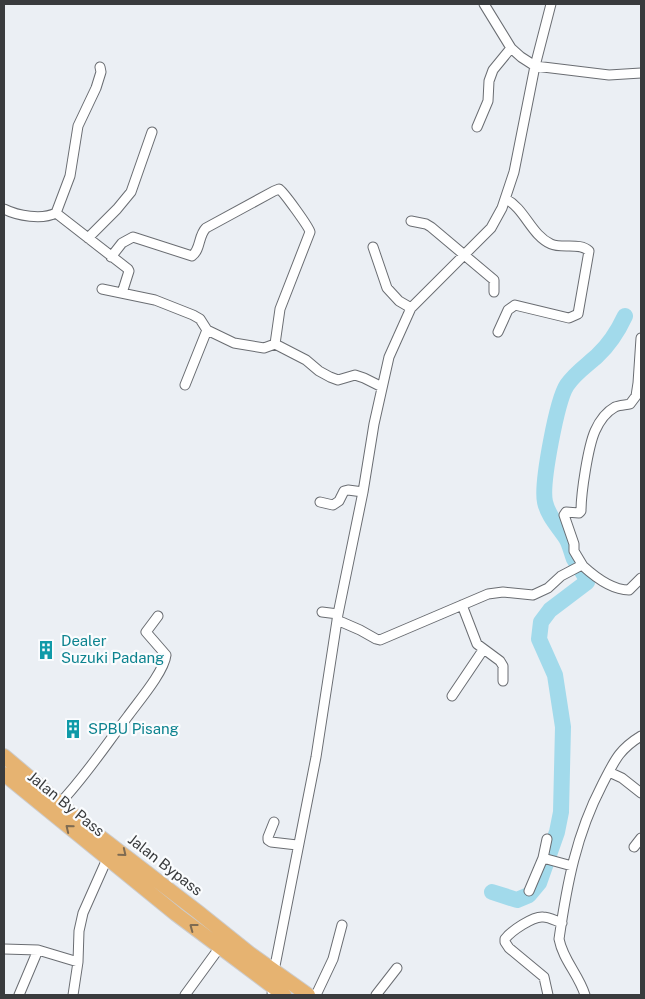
<svg xmlns="http://www.w3.org/2000/svg" width="645" height="999" font-family="'Public Sans',sans-serif">
  <style>
    .lines { fill: none; stroke-linecap: round; stroke-linejoin: round }
    .river { stroke: #a2daeb; stroke-width: 16 }
    .minor-casing { stroke: #6a6d72; stroke-width: 11 }
    .highway-casing { stroke: #cccccd; stroke-width: 16 }
    .minor { stroke: #fff; stroke-width: 9 }
    .highway { stroke: #e6b371; stroke-width: 14 }
    .oneway { stroke: #7e6b52 }
    .labels { text-anchor: middle; stroke-width: 4.5; stroke-linejoin: round; paint-order: stroke }
    .culture-label { font-size: 15px; fill: #0d838f; stroke: #fafcfe; text-anchor: start }
    .street-label { font-size: 15px; fill: #393b3d; stroke: #fafcfe }
  </style>
  <rect width="100%" height="100%" fill="#ebeff4"/>
  <g class="lines">
    <!-- river -->
    <path class="river" d="M492,892L517,900L529,895L539,883L557,832L561,812L563,727L555,675L539,639L541,622L550,610L587,582C585,573 578,567 574,559C571,552 570,544 566,538C558,526 548,516 545,502C541,484 557,400 567,385C575,373 586,366 597,356C610,344 618,331 625,316"/>
    <!-- minor casing -->
    <g class="minor-casing">
      <path id="minor" d="M484,4L511,48L521,57L535,66L609,75L641,73
        M477,127L488,101L489,81L493,70L511,48
        M4,209C18,216 42,220 56,213L128,269L129,271L122,293
        M56,213L70,176L78,126L96,88L101,72L100,67
        M411,221L426,224L431,227L494,280V292
        M88,238L117,209L131,192L152,132
        M373,247L387,288L399,301L411,308
        M111,257L122,243L133,237L192,256C201,249 198,236 206,228L274,191L279,189C283,191 309,227 310,232L280,309L275,344
        M102,289L155,300L193,315L200,319L207,330L234,343L264,348L275,344L306,360L319,371L330,377L338,380L355,375L364,378L382,387
        M498,332L508,310L515,305L569,318L578,314L589,251C580,242 562,249 551,244C531,235 525,209 506,199
        M185,385L207,330
        M320,502L333,505L339,501L344,491L348,490L363,492
        M583,566L574,551V544L564,515L566,512L579,513L581,511C581,493 588,447 595,431C599,422 606,412 615,407C619,405 626,405 630,404L636,396L638,383L641,338
        M462,605L477,644L500,661L503,666V681
        M322,612L338,614
        M337,620L360,630L376,639L380,640L488,594L503,592L533,595L548,588L561,576L580,566H583C595,577 612,590 629,590L641,578
        M452,696L483,650
        M609,772L622,778L641,793
        M59,804C85,777 105,746 128,716C138,702 164,672 166,655L146,632L158,616
        M274,822L268,837V840L271,842L297,845
        M634,847L641,838
        M543,858L572,866
        M529,891L543,858L547,839
        M4,949L38,950L78,962
        M19,995L38,950
        M73,995L78,962L79,931L83,913L107,859
        M185,995L220,947
        M272,995L274,971L316,757L338,614L363,492L374,424L389,357L411,308L491,228L502,208L514,172L535,66L551,4
        M316,995L333,959L342,925
        M376,995L397,968
        M548,995L544,977L509,948L505,942V939C511,931 533,916 543,917C549,917 556,921 562,923
        M585,995C579,975 563,960 559,939C567,884 576,835 602,785C614,762 618,750 641,736"/>
    </g>
    <!-- highway casing -->
    <g class="highway-casing">
      <path id="highway" d="M4,756L90,829L198,912L249,953L308,995
        M4,774L176,914L284,995"/>
    </g>
    <!-- minor -->
    <use href="#minor" class="minor"/>
    <!-- highway -->
    <use href="#highway" class="highway"/>
  </g>
  <!-- one-way arrows -->
  <defs><path id="oneway-chevron" d="M-2-3.5L2.5 0L-2 3.5" fill="none" stroke-width="1.6" stroke-linecap="round" stroke-linejoin="round" transform="scale(1.25)"/></defs>
  <g class="oneway">
    <use href="#oneway-chevron" transform="translate(69 828) rotate(-141)"/>
    <use href="#oneway-chevron" transform="translate(123 853) rotate(39)"/>
    <use href="#oneway-chevron" transform="translate(193 927) rotate(-143)"/>
  </g>
  <!-- icons -->
  <defs>
    <g id="building-bare" transform="scale(1.5)"><path d="M-4-6H4V6H1V3H-1V6H-4ZM-2.5-4.3h1.7v1.8h-1.7ZM.8-4.3h1.7v1.8H.8ZM-2.5-1h1.7V.8h-1.7ZM.8-1h1.7V.8H.8Z" fill="#0f9aa8" stroke="#fafcfe" stroke-width="2.5" paint-order="stroke"/></g>
  </defs>
  <g fill-rule="evenodd">
    <use href="#building-bare" x="46" y="650"/>
    <use href="#building-bare" x="73" y="729"/>
  </g>
  <g class="labels">
    <!-- culture labels -->
    <g class="culture-label">
      <text x="61" y="646">Dealer<tspan x="61" dy="17">Suzuki Padang</tspan></text>
      <text x="88" y="734">SPBU Pisang</text>
    </g>
    <!-- street labels -->
    <g class="street-label">
      <text transform="translate(66 804) rotate(39)" y="5">Jalan By Pass</text>
      <text transform="translate(165 865) rotate(38)" y="5">Jalan Bypass</text>
    </g>
  </g>
  <!-- border -->
  <rect width="645" height="999" fill="none" stroke="#393b3d" stroke-width="10"/>
</svg>
